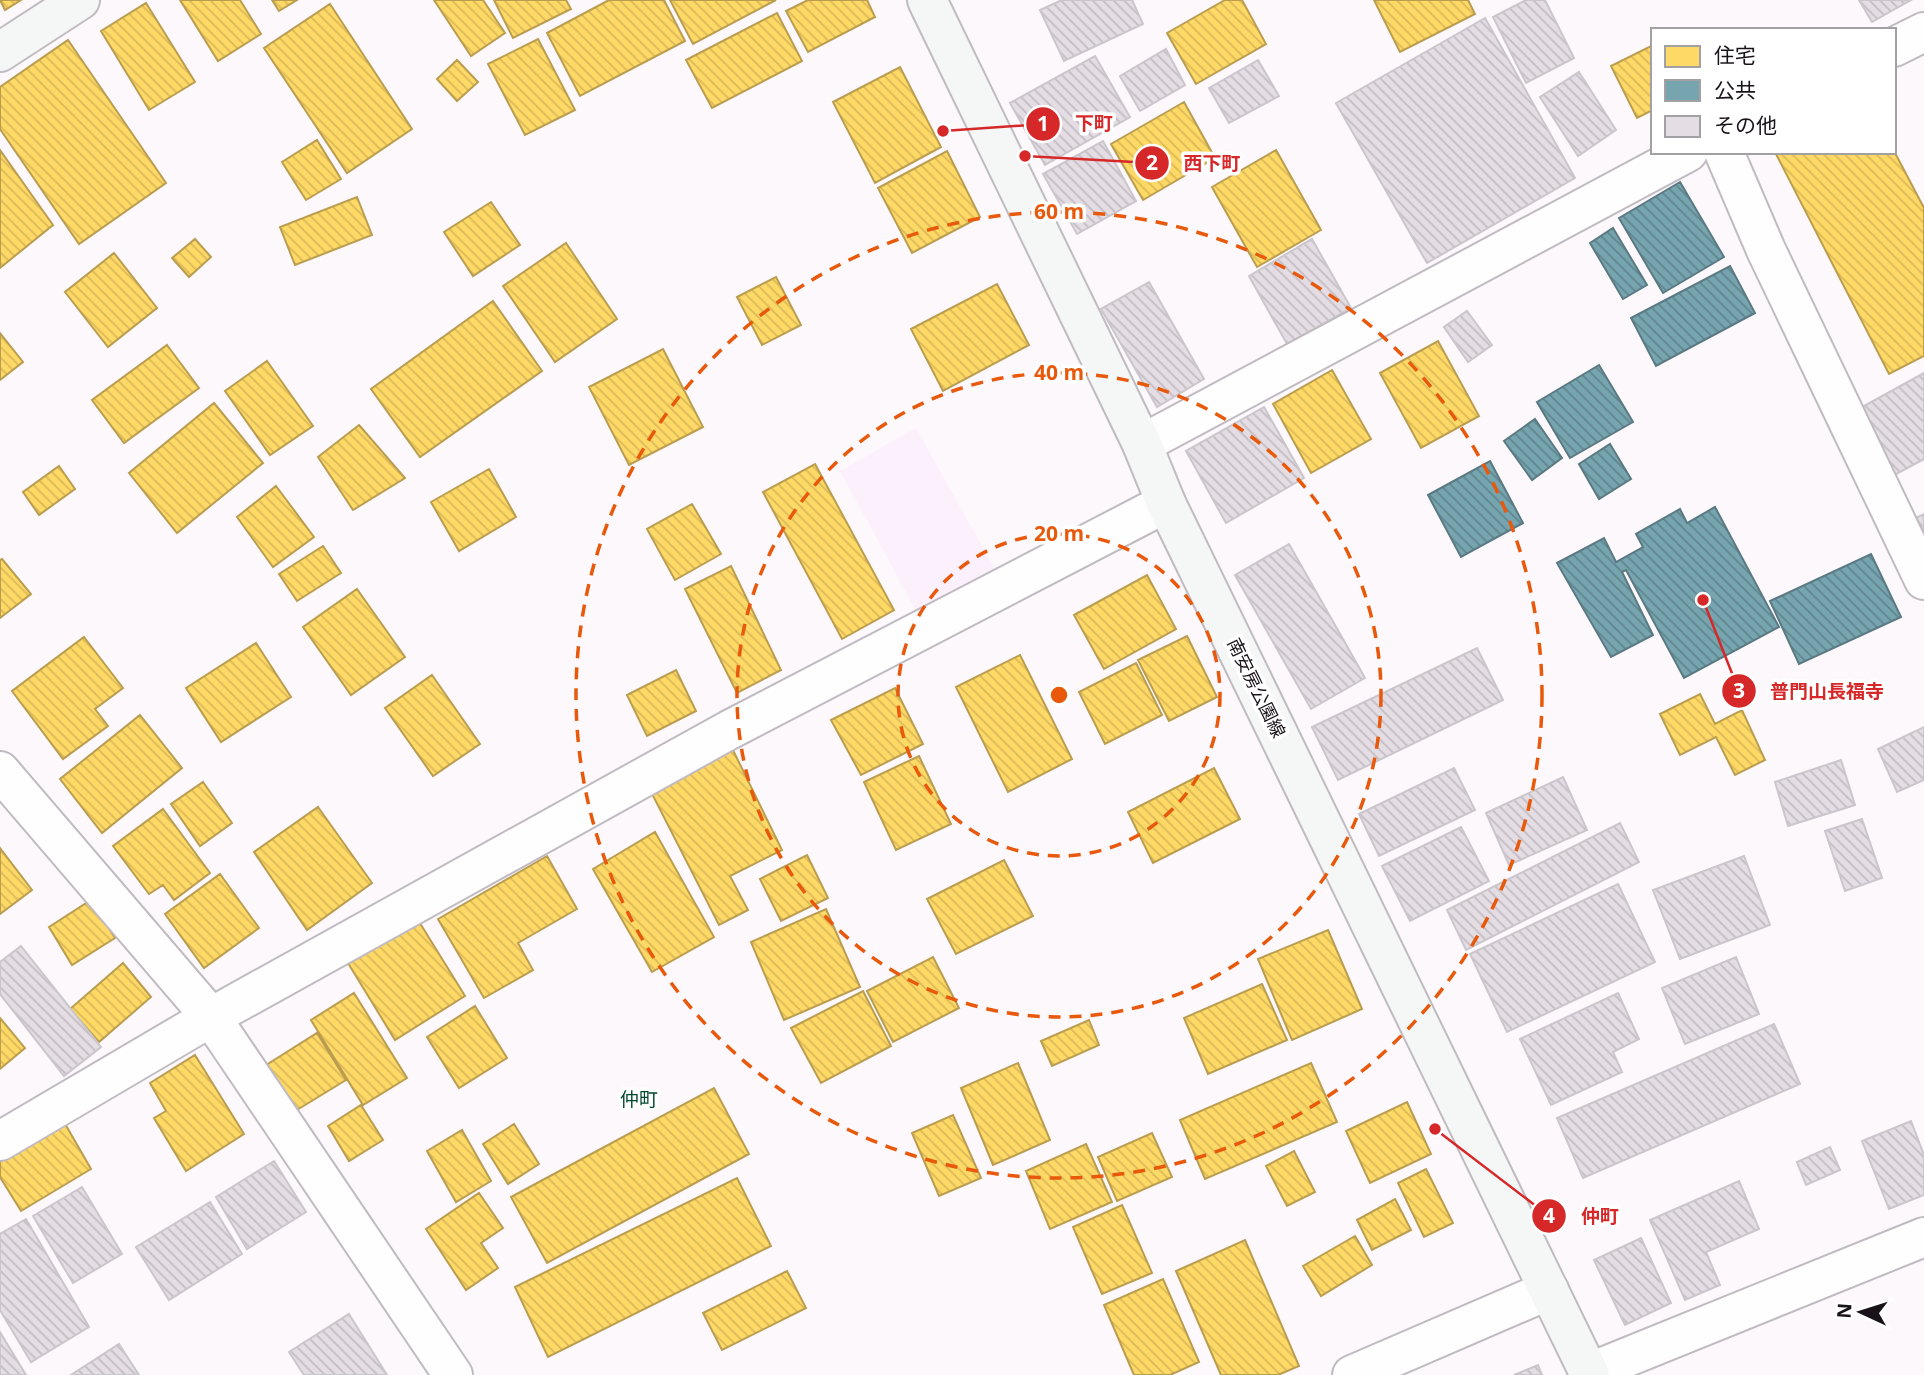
<svg xmlns="http://www.w3.org/2000/svg" width="1924" height="1375" font-family="'Open Sans','Noto Sans JP',sans-serif">
  <style>
    .built { fill: #fdf0fd }
    .homes { fill: url(#homes-back-hatch); stroke: #ba9d4f; stroke-width: 2 }
    .public { fill: url(#public-back-hatch); stroke: #5a7982; stroke-width: 2 }
    .building { fill: url(#building-back-hatch); stroke: #cbc6cb; stroke-width: 2 }
    .lines { fill: none; stroke-linecap: round; stroke-linejoin: round }
    .minor-casing { stroke: #c0bbc0; stroke-width: 42 }
    .secondary-casing { stroke: #c0bbc0; stroke-width: 42 }
    .minor { stroke: #fffeff; stroke-width: 38 }
    .secondary { stroke: #f4f7f6; stroke-width: 38 }
    .ring { fill: none; stroke: #e8590c; stroke-width: 3.5; stroke-dasharray: 12 9 }
    .labels { text-anchor: middle; stroke-width: 7; stroke-linejoin: round; paint-order: stroke }
    .street-label { font-size: 18px; fill: #191219; stroke: #fff }
    .neighbourhood-label { font-size: 19px; fill: #00482d; stroke: #fff }
    .centre { fill: #e8590c; stroke: #fff; stroke-width: 3.5 }
    .ring-label { font-size: 21px; text-anchor: middle; font-weight: bold; fill: #e8590c; stroke: #fff; stroke-width: 7; stroke-linejoin: round; paint-order: stroke }
    .leader { fill: none; stroke: #d62828; stroke-width: 2.5 }
    .callout-dot { fill: #d62828; stroke: #fff; stroke-width: 2.5 }
    .mark-label { font-size: 21px; text-anchor: middle; font-weight: bold; fill: #fff }
    .callout-label { font-size: 19px; text-anchor: middle; font-weight: bold; fill: #d62828; stroke: #fff; stroke-width: 7; stroke-linejoin: round; paint-order: stroke }
  </style>
  <defs>
    <pattern id="homes-back-hatch" width="6" height="6" patternUnits="userSpaceOnUse" patternTransform="scale(1.75)"><rect width="6" height="6" fill="#ffd966"/><path d="M-1 5l2 2M0 0l6 6M5-1l2 2" fill="none" stroke="#dab958"/></pattern>
    <pattern id="public-back-hatch" width="6" height="6" patternUnits="userSpaceOnUse" patternTransform="scale(1.75)"><rect width="6" height="6" fill="#76a5af"/><path d="M-1 5l2 2M0 0l6 6M5-1l2 2" fill="none" stroke="#60858e"/></pattern>
    <pattern id="building-back-hatch" width="6" height="6" patternUnits="userSpaceOnUse" patternTransform="scale(1.75)"><rect width="6" height="6" fill="#e4dee4"/><path d="M-1 5l2 2M0 0l6 6M5-1l2 2" fill="none" stroke="#c3bdc3"/></pattern>
  </defs>
  <rect width="100%" height="100%" fill="#fcf8fc"/>
  <!-- built -->
  <path class="built" d="M916,428L997,573L919,616L840,471Z"/>
  <!-- homes -->
  <path class="homes" d="M0,0H21L5,10Z
    M180,0H240L261,34L218,61Z
    M272,0H297L279,11Z
    M434,0H483L505,33L471,56Z
    M494,0H566L571,9L513,38Z
    M609,0H664L685,41L580,96L547,33Z
    M670,0H776L693,44Z
    M808,0H867L875,17L808,52L786,11Z
    M1225,0H1242L1266,44L1196,84L1167,33Z
    M1374,0H1468L1475,14L1400,52Z
    M146,3L195,82L149,110L101,31Z
    M330,4L412,129L347,173L264,48Z
    M777,13L802,61L712,108L686,60Z
    M538,39L575,110L525,135L488,64Z
    M68,40L166,183L79,244L0,129V87Z
    M1653,45V110L1637,118L1611,66Z
    M457,60L478,82L457,101L437,79Z
    M900,67L941,147L875,183L833,102Z
    M1184,102L1215,158L1143,200L1111,144Z
    M317,140L341,179L306,200L282,162Z
    M0,150L53,225L0,268Z
    M1276,150L1321,230L1257,267L1212,187Z
    M947,151L980,217L912,253L878,188Z
    M1894,151L1924,208V356L1889,374L1775,152Z
    M357,197L372,235L295,265L280,227Z
    M491,202L520,245L473,276L444,232Z
    M195,239L211,257L189,277L172,258Z
    M566,243L617,319L555,362L503,286Z
    M114,253L157,308L108,347L65,292Z
    M776,277L801,325L762,345L737,297Z
    M997,284L1029,345L943,391L911,329Z
    M493,301L542,371L420,457L371,389Z
    M0,333L23,362L0,380Z
    M1438,341L1479,416L1421,448L1380,373Z
    M167,345L199,388L124,443L92,400Z
    M663,349L703,427L629,465L589,387Z
    M267,361L313,426L270,455L225,391Z
    M1332,370L1371,439L1311,473L1273,404Z
    M214,403L263,463L177,533L129,473Z
    M359,425L405,478L353,510L318,457Z
    M815,464L894,610L842,639L763,492Z
    M59,466L75,489L39,515L23,492Z
    M489,469L516,517L459,551L431,502Z
    M276,486L314,537L273,567L237,517Z
    M692,504L721,554L675,580L647,529Z
    M323,546L341,573L297,601L279,574Z
    M2,559L31,594L0,618V560Z
    M731,566L781,670L737,693L685,589Z
    M1147,575L1176,629L1104,669L1074,615Z
    M357,589L405,657L351,695L303,627Z
    M1187,636L1217,697L1169,721L1138,660Z
    M84,637L123,688L95,709L108,726L63,759L12,691Z
    M256,643L291,697L221,742L186,688Z
    M1020,655L1072,759L1008,792L956,687Z
    M1136,663L1162,715L1105,744L1079,692Z
    M676,670L696,711L647,736L627,695Z
    M432,675L480,744L433,776L385,708Z
    M895,688L923,744L861,775L831,720Z
    M1700,694L1715,724L1742,710L1765,760L1735,775L1716,737L1680,755L1660,714Z
    M140,715L182,768L102,833L60,779Z
    M730,744L782,850L730,876L748,910L719,925L648,786Z
    M919,756L951,824L896,850L864,782Z
    M1214,768L1240,819L1153,863L1128,812Z
    M203,782L232,823L200,846L171,804Z
    M318,807L372,883L307,930L254,852Z
    M163,809L210,873L174,900L163,885L149,894L113,846Z
    M655,832L714,937L652,972L593,869Z
    M0,848L32,890L0,914Z
    M807,855L828,898L781,921L760,879Z
    M547,856L577,909L518,943L533,970L484,998L438,919Z
    M1004,860L1033,916L956,954L927,899Z
    M220,874L259,928L204,968L165,914Z
    M91,900L115,938L72,965L49,927Z
    M826,909L860,987L784,1020L751,942Z
    M418,920L465,996L395,1040L348,963Z
    M1328,930L1362,1009L1292,1040L1258,959Z
    M933,957L959,1008L893,1042L867,991Z
    M123,963L151,997L99,1042L70,1009Z
    M1262,984L1287,1040L1208,1074L1184,1018Z
    M863,991L891,1046L821,1083L791,1028Z
    M354,993L407,1078L363,1105L311,1020Z
    M475,1006L507,1058L459,1088L427,1037Z
    M0,1018L25,1048L0,1069Z
    M1089,1020L1099,1045L1052,1066L1041,1041Z
    M317,1033L346,1080L292,1113L263,1067Z
    M195,1055L244,1134L186,1171L154,1118L166,1111L150,1083Z
    M1018,1063L1050,1140L993,1165L961,1088Z
    M1311,1063L1337,1122L1205,1179L1180,1120Z
    M714,1088L749,1154L547,1263L511,1197Z
    M1407,1102L1431,1154L1370,1183L1346,1131Z
    M361,1105L383,1140L349,1161L328,1126Z
    M953,1115L981,1178L939,1196L912,1133Z
    M64,1122L91,1169L21,1211L0,1177V1160Z
    M514,1124L539,1164L508,1184L483,1144Z
    M462,1130L491,1181L456,1202L427,1151Z
    M1152,1133L1172,1177L1117,1201L1098,1157Z
    M1086,1144L1112,1202L1050,1229L1026,1171Z
    M1294,1151L1315,1192L1287,1206L1266,1166Z
    M1426,1169L1453,1223L1424,1237L1398,1183Z
    M737,1178L771,1246L548,1357L515,1287Z
    M479,1193L503,1228L481,1243L498,1268L466,1290L426,1229Z
    M1395,1199L1411,1230L1372,1250L1357,1220Z
    M1122,1205L1152,1273L1102,1294L1073,1227Z
    M1355,1236L1372,1265L1321,1296L1303,1266Z
    M1245,1240L1299,1366L1278,1375H1221L1176,1271Z
    M787,1271L806,1308L722,1350L703,1313Z
    M1163,1279L1199,1362L1170,1375H1134L1104,1305Z"/>
  <!-- public -->
  <path class="public" d="M1680,182L1724,257L1663,293L1619,218Z
    M1613,228L1647,285L1623,299L1590,243Z
    M1730,266L1755,313L1656,366L1631,318Z
    M1599,365L1633,422L1570,458L1537,402Z
    M1535,419L1562,458L1532,480L1504,441Z
    M1610,444L1631,479L1599,499L1579,464Z
    M1490,461L1523,523L1461,557L1428,495Z
    M1715,507L1779,627L1684,678L1626,570L1622,572L1653,635L1611,657L1557,563L1604,538L1616,562L1643,547L1636,534L1680,509L1687,523Z
    M1871,554L1901,617L1799,664L1770,601Z"/>
  <!-- building -->
  <path class="building" d="M1062,0H1132L1143,24L1064,61L1040,10Z
    M1526,0H1545L1574,58L1526,83L1493,17Z
    M1859,0H1911L1872,22Z
    M1485,18L1575,178L1427,263L1336,103Z
    M1166,49L1185,85L1140,111L1120,76Z
    M1095,56L1130,117L1045,165L1010,103Z
    M1258,60L1279,96L1229,123L1209,88Z
    M1579,72L1616,130L1578,156L1540,97Z
    M1103,141L1136,201L1077,234L1043,174Z
    M1312,239L1351,308L1287,344L1249,276Z
    M1149,282L1204,379L1157,407L1101,309Z
    M1467,311L1492,345L1468,362L1444,327Z
    M1924,373V459L1891,477L1855,411Z
    M1264,407L1304,478L1226,523L1186,451Z
    M1924,514V535L1916,518Z
    M1289,544L1365,678L1311,709L1235,575Z
    M1477,648L1503,700L1338,780L1312,727Z
    M1924,727V780L1897,792L1878,749Z
    M1841,760L1855,805L1788,826L1775,782Z
    M1454,768L1475,810L1379,856L1359,814Z
    M1563,777L1587,830L1509,865L1486,813Z
    M1862,819L1882,878L1845,891L1825,831Z
    M1620,823L1639,862L1466,950L1447,910Z
    M1461,827L1489,881L1410,921L1382,866Z
    M1744,856L1770,925L1680,959L1653,890Z
    M1618,884L1655,962L1507,1032L1470,954Z
    M21,946L101,1047L64,1076L0,994V962Z
    M1736,957L1759,1014L1685,1044L1662,988Z
    M1618,993L1639,1039L1613,1052L1622,1072L1551,1105L1520,1039Z
    M1774,1024L1800,1084L1583,1178L1557,1118Z
    M1911,1121L1924,1155V1195L1889,1209L1862,1141Z
    M1830,1147L1840,1170L1806,1185L1797,1162Z
    M274,1161L306,1212L247,1249L216,1197Z
    M1739,1181L1759,1229L1706,1252L1720,1285L1685,1300L1650,1220Z
    M82,1187L122,1254L73,1283L33,1216Z
    M210,1202L242,1254L169,1300L136,1247Z
    M26,1219L89,1327L31,1362L0,1310V1234Z
    M1641,1238L1671,1303L1625,1325L1594,1260Z
    M349,1314L387,1375H304L289,1352Z
    M0,1332L26,1375H0Z
    M119,1344L139,1375H71Z
    M1538,1365L1542,1375H1514Z"/>
  <g class="lines">
    <!-- minor casing -->
    <g class="minor-casing">
      <path id="minor" d="M1894,47L1924,32
        M1724,152L1766,250L1924,580
        M1142,444L1688,152
        M0,771L211,1017L453,1375
        M0,1141L211,1017L729,730L1166,503
        M1588,1373L1924,1237
        M1352,1375L1549,1290"/>
    </g>
    <!-- secondary casing -->
    <g class="secondary-casing">
      <path id="secondary" d="M927,0L1142,444L1166,503L1590,1375
        M0,52L80,0"/>
    </g>
    <!-- minor -->
    <use href="#minor" class="minor"/>
    <!-- secondary -->
    <use href="#secondary" class="secondary"/>
  </g>
  <!-- distance rings -->
  <g class="ring">
    <circle cx="1059" cy="695" r="161"/>
    <circle cx="1059" cy="695" r="322"/>
    <circle cx="1059" cy="695" r="483"/>
  </g>
  <g class="labels">
    <!-- street labels -->
    <g class="street-label">
      <text transform="translate(1256 688) rotate(64)" y="6">南安房公園線</text>
    </g>
    <!-- neighbourhood labels -->
    <g class="neighbourhood-label">
      <text x="639" y="1106">仲町</text>
    </g>
  </g>
  <circle cx="1059" cy="695" r="10" class="centre"/>
  <g class="ring-label">
    <text x="1059" y="219">60 m</text>
    <text x="1059" y="380">40 m</text>
    <text x="1059" y="541">20 m</text>
  </g>
  <!-- callouts -->
  <path class="leader" d="M943 131L1043 124M1025 156L1152 163M1703 600L1739 691M1435 1129L1549 1216"/>
  <g class="callout-dot">
    <circle cx="943" cy="131" r="7"/>
    <circle cx="1025" cy="156" r="7"/>
    <circle cx="1703" cy="600" r="7"/>
    <circle cx="1435" cy="1129" r="7"/>
    <circle cx="1043" cy="124" r="18"/>
    <circle cx="1152" cy="163" r="18"/>
    <circle cx="1739" cy="691" r="18"/>
    <circle cx="1549" cy="1216" r="18"/>
  </g>
  <g class="mark-label">
    <text x="1043" y="131">1</text>
    <text x="1152" y="170">2</text>
    <text x="1739" y="698">3</text>
    <text x="1549" y="1223">4</text>
  </g>
  <g class="callout-label">
    <text x="1094" y="130">下町</text>
    <text x="1212" y="170">西下町</text>
    <text x="1827" y="698">普門山長福寺</text>
    <text x="1600" y="1223">仲町</text>
  </g>
  <!-- legend -->
  <rect x="1651" y="28" width="245" height="126" fill="#ffffff" stroke="#a3a0a3" stroke-width="2"/>
  <rect x="1665" y="46" width="35" height="21" fill="#ffd966" stroke="#a3a0a3" stroke-width="2"/>
  <text x="1714" y="63" font-size="21" fill="#191219">住宅</text>
  <rect x="1665" y="80" width="35" height="21" fill="#76a5af" stroke="#a3a0a3" stroke-width="2"/>
  <text x="1714" y="98" font-size="21" fill="#191219">公共</text>
  <rect x="1665" y="116" width="35" height="21" fill="#e4dee4" stroke="#a3a0a3" stroke-width="2"/>
  <text x="1714" y="133" font-size="21" fill="#191219">その他</text>
  <!-- north arrow -->
  <g transform="translate(1861 1312) rotate(274)" stroke="#ffffff" stroke-width="5" paint-order="stroke">
  <path d="M0-5L12 26L0 18L-12 26Z" fill="#191219"/>
  <text y="-10" font-size="19" font-weight="bold" text-anchor="middle" fill="#191219">N</text>
  </g>
</svg>
